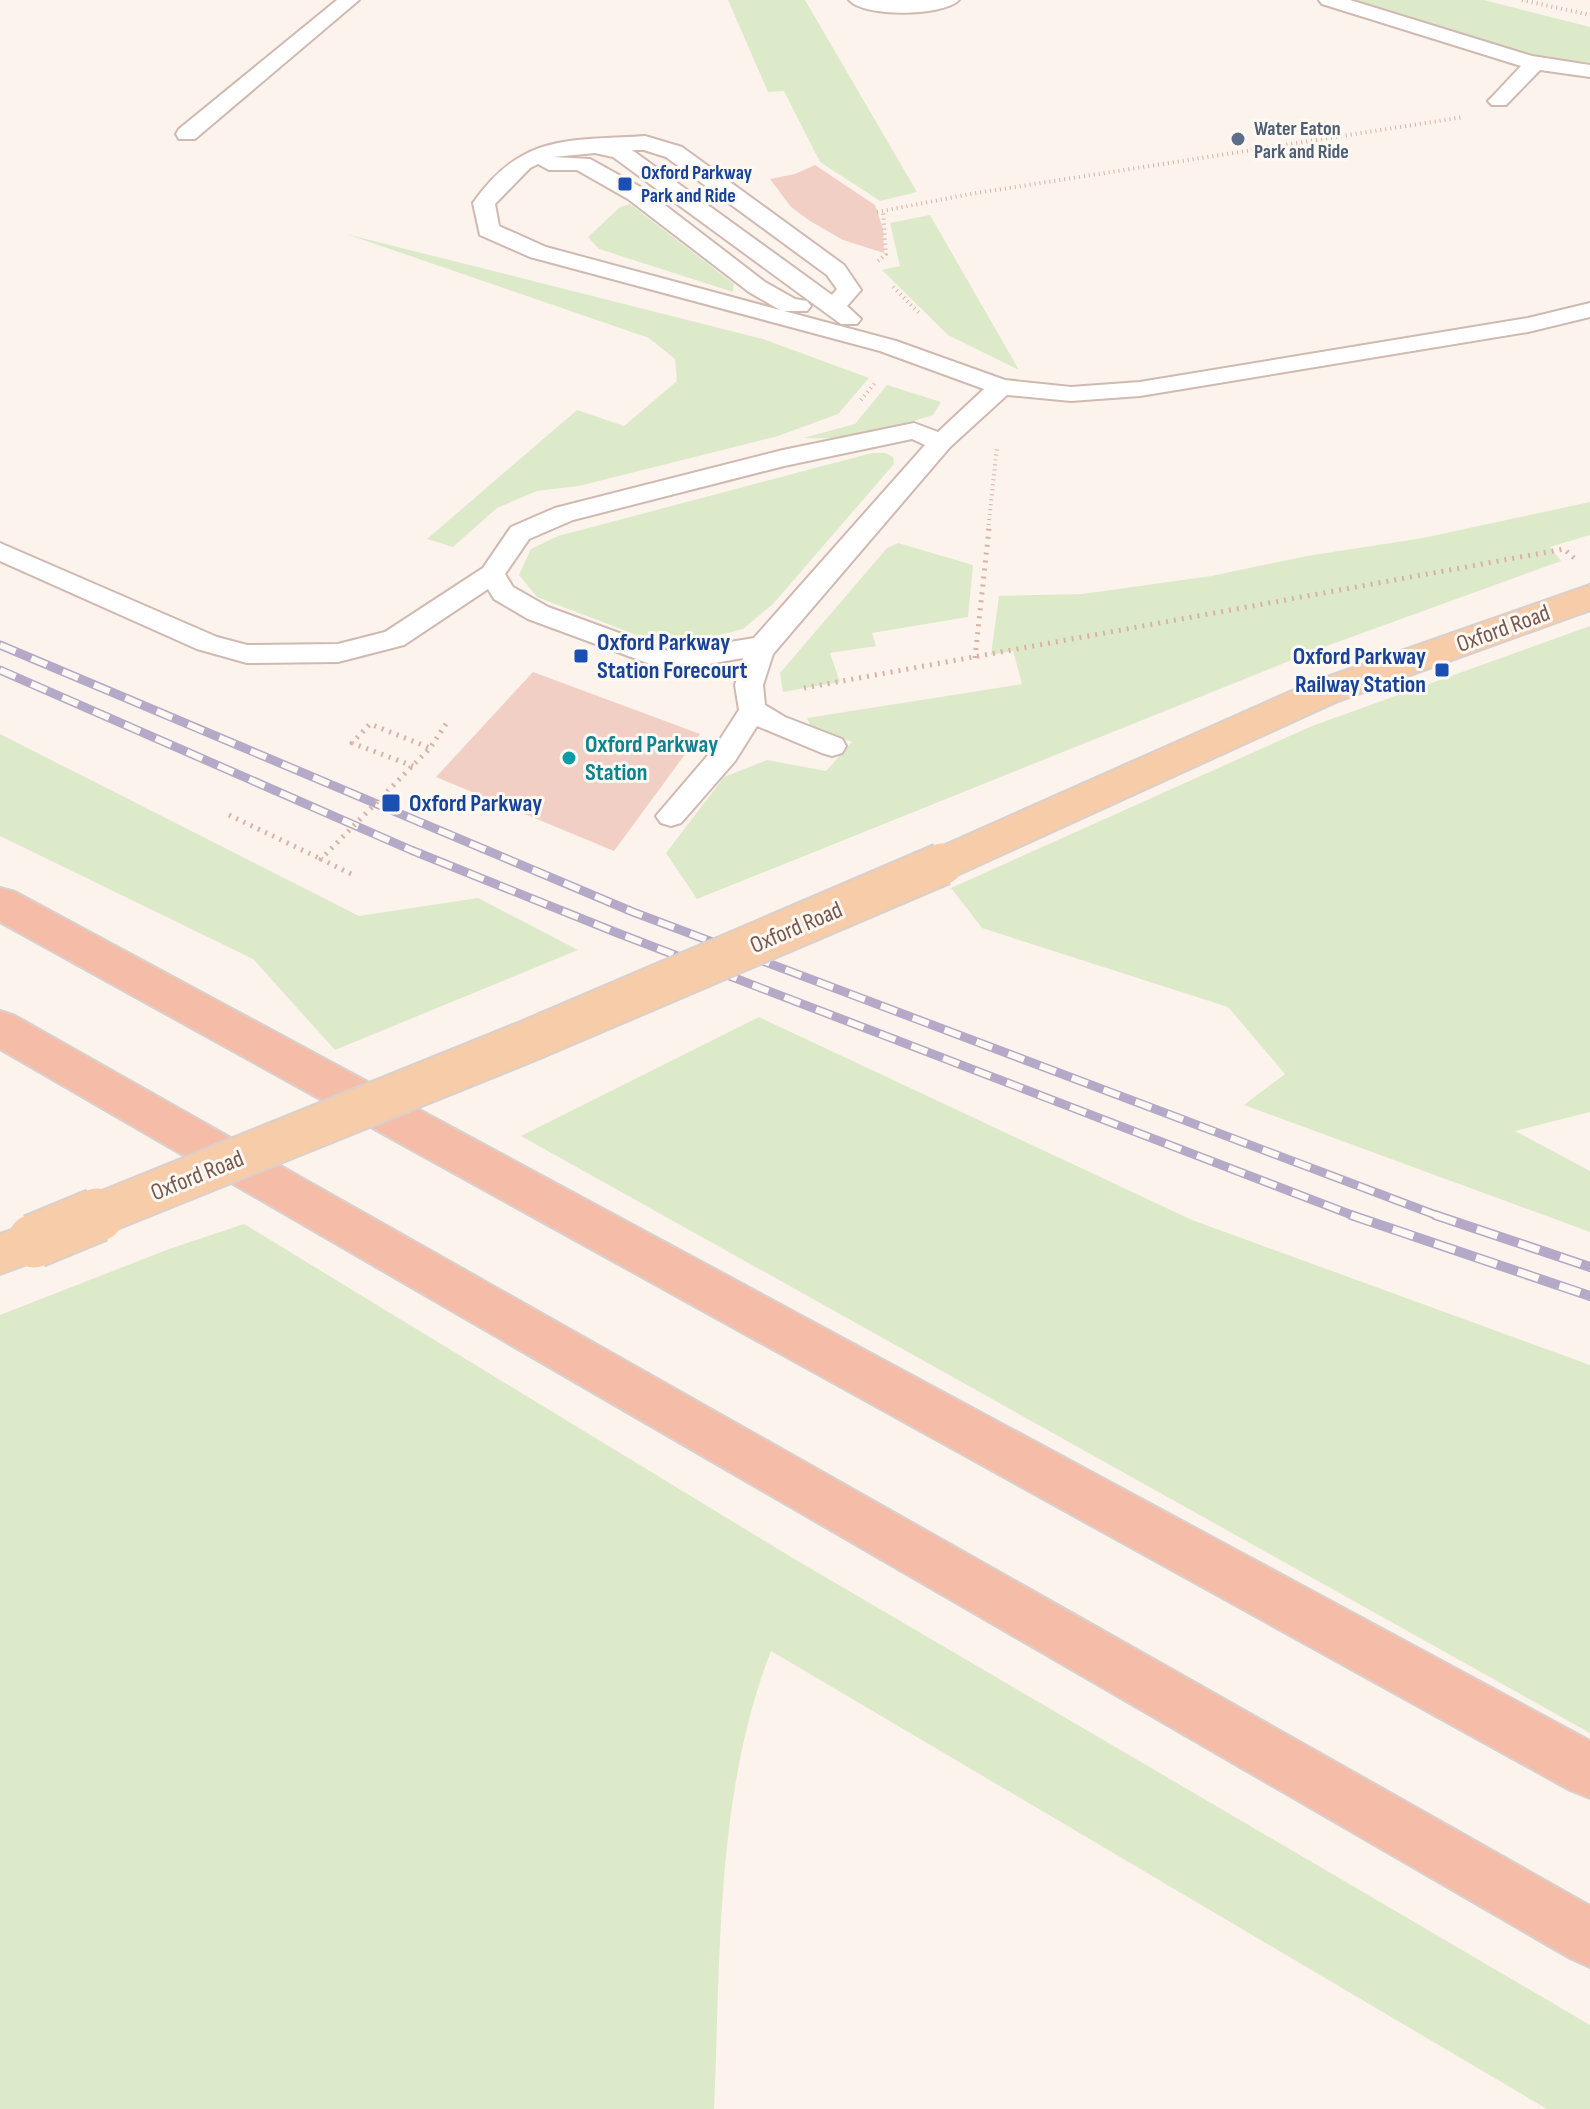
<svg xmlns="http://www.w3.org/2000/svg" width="1590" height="2109" font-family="'Sofia Sans Condensed',sans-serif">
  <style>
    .green { fill: #ddeaca }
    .building { fill: #f1cfc5 }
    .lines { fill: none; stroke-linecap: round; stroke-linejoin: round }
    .service-casing { stroke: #cfb9b1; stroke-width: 4 }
    .primary-casing { stroke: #d9d0ce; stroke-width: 4 }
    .trunk-casing { stroke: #d9d0ce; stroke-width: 4 }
    .path-far1 { stroke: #d6b2a7; stroke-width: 4; stroke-dasharray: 1 4; stroke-linecap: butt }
    .path { stroke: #d6b2a7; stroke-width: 5; stroke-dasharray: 2 6; stroke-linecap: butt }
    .service { fill: #fff; fill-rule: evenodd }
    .primary { fill: #f7cca9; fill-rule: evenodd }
    .trunk { fill: #f5bda8; fill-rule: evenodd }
    .rail-far1-casing { stroke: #b4a9c7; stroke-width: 9 }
    .rail-casing { stroke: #b4a9c7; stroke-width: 10 }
    .rail-far1 { stroke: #fef8f3; stroke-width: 6; stroke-dasharray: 17; stroke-linecap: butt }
    .rail { stroke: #fef8f3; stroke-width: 7; stroke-dasharray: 22; stroke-linecap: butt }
    .primary-bridge-far1-casing { stroke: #d9d0ce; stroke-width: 45; stroke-linecap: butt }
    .primary-bridge-casing { stroke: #d9d0ce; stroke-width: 57; stroke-linecap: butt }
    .path-bridge { stroke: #d6b2a7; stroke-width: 5; stroke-dasharray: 2 6; stroke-linecap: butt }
    .primary-bridge-far1 { stroke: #f7cca9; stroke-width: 41 }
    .primary-bridge { stroke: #f7cca9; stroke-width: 53 }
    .service-dot { fill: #5c6f8a; stroke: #fef8f3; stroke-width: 3 }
    .transit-dot { fill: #1a4fb4; stroke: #fef8f3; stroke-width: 3 }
    .culture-dot { fill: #0f9aa8; stroke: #fef8f3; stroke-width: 3 }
    .labels { text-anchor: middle; stroke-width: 6; stroke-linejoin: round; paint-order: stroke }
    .far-service-label { font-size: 20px; font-weight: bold; fill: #4e5e75; stroke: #fef8f3; text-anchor: start }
    .far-transit-label { font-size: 20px; font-weight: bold; fill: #164399; stroke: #fef8f3; text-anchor: start }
    .street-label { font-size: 24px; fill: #78574f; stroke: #fef8f3 }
    .transit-label { font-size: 24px; font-weight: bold; fill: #164399; stroke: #fef8f3; text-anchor: start }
    .culture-label { font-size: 24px; font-weight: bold; fill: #0d838f; stroke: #fef8f3; text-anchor: start }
  </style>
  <rect width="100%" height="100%" fill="#fcf3ed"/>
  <!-- green -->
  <path class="green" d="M728,0H805L917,192L880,201L820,162L784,91L768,92Z
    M1355,0H1484L1590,27V63L1533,55Z
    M630,204L734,284L733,292L599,249L588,237L620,207Z
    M930,215L1019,370L948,335L882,270L900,266L890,223Z
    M346,234L763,339L869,378L838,414L778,436L579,486L537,491L497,508L453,547L427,539L577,410L624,426L677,381L675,359L649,338Z
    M887,385L941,402L933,415C893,428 845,441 803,438L855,424Z
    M872,453H886L893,457L894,464L773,604L743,629L696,641L647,639L537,597L519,575L531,549L558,536Z
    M1590,502V535L1550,547L1561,561L1324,647L697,899L666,853L724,777L767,760L826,771L852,742L811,727L807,718L1022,684L1013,651L991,655L999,596L1082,594L1211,576L1307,556L1423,538Z
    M898,543L973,565L968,617L872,633L876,646L830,653L840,682L783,692L780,673L887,548Z
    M1590,626V1112L1515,1131L1590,1171V1232L1244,1105L1285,1074L1228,1007L982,928L951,888L1312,726Z
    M0,734L359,916L478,898L578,950L335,1050L253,959L0,836Z
    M759,1017L1192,1220L1590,1365V1733L521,1136Z
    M244,1224L791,1557L1590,2025V2109H1547L771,1651C715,1795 721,1957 714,2109H0V1315L169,1249Z"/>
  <!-- building -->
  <path class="building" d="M815,165L875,205L883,229L884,253L843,240L810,221L791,207L770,179L795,174Z
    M533,672L700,734L614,851L436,777Z"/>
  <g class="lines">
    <!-- service casing -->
    <g class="service-casing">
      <path id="service" d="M337,0H359L195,139H179L176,134L179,129Z
        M849,0H959C944,16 865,18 849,0Z
        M1319,0H1350L1532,56L1590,65V77L1540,70L1506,105H1492L1488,101L1492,97L1521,66L1322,4Z
        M645,136L682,147L844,265L861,290L847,306L861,319L857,324H841L613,157L595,153L553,157L590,159L644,189L765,282L795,299L807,301L811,306L807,311H784L896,341L1005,380L1071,387L1140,382L1528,318L1590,303V317L1528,332L1140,396L1071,401L1007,395L950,447L773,654L763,685L765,705L785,717L842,739L846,746L842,753L832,756L822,753L757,726L735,761L681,823L671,826L661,823L656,816L715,747L739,710L735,685L743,658L669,671L528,619L494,599L488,589L404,645L338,662L247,663L197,649L0,561V543L217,637L247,645L338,644L385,632L483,568L511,527L555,508L783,450L914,423L938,432L984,389L880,351L530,257L480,235L473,203C522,133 569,141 645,136ZM632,150H644L666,157L827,275L837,289L832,295ZM538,164L549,170H577L628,199L749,292L780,310L546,247L499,226L495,204L530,168ZM912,439L925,445L754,638L671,652L548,607L513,587L505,574L529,539L573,520L784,466Z"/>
    </g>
    <!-- primary casing -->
    <g class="primary-casing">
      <path id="primary" d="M1590,585V610L1338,701L957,875L942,879L927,875L921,864L927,853L1310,683Z
        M34,1222L51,1227L57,1241L51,1255L0,1274V1234Z"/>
    </g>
    <!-- trunk casing -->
    <g class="trunk-casing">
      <path id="trunk" d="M0,888L15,892L1590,1741V1798L1570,1790L0,922Z
        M0,1011L15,1016L1590,1906V1967L1570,1958L0,1049Z"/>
    </g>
    <!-- path-far1 -->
    <path class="path-far1" d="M1522,0L1590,15
      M877,212L970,194L1464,117
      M878,261L886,254L883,210
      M893,287L920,314
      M861,400L875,383
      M988,530L997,447"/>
    <!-- path -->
    <path class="path" d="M975,658L989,528
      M804,688L1564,549L1574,558
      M413,766L352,743L370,724L430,748
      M229,815L321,859"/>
    <!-- service -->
    <use href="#service" class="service"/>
    <!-- primary -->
    <use href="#primary" class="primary"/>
    <!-- trunk -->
    <use href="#trunk" class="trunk"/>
    <!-- rail-far1 casing -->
    <g class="rail-far1-casing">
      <path id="rail-far1" d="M0,645L633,912L1441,1217
        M0,670L411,850L615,932L1357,1217"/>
    </g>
    <!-- rail casing -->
    <g class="rail-casing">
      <path id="rail" d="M1351,1215L1590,1296
        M1435,1215L1590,1267"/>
    </g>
    <!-- rail-far1 -->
    <use href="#rail-far1" class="rail-far1"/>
    <!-- rail -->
    <use href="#rail" class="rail"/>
    <!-- primary-bridge-far1 casing -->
    <g class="primary-bridge-far1-casing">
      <path id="primary-bridge-far1" d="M92,1217L528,1041L942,864"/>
    </g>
    <!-- primary-bridge casing -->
    <g class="primary-bridge-casing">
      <path id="primary-bridge" d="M34,1241L97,1215"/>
    </g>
    <!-- path-bridge -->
    <path class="path-bridge" d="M351,874L321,859L430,748L446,724"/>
    <!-- primary-bridge-far1 -->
    <use href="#primary-bridge-far1" class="primary-bridge-far1"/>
    <!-- primary-bridge -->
    <use href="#primary-bridge" class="primary-bridge"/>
  </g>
  <!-- markers -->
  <circle class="service-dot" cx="1238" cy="139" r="8"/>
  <g class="transit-dot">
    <rect x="617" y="176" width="16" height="16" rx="4"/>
    <rect x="573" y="648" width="16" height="16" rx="4"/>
    <rect x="1434" y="662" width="16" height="16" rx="4"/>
    <rect x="381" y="793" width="20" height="20" rx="4"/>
  </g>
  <circle class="culture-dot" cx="569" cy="758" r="8"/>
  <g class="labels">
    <!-- far-service labels -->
    <g class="far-service-label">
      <text x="1254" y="135">Water Eaton<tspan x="1254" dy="23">Park and Ride</tspan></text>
    </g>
    <!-- far-transit labels -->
    <g class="far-transit-label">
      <text x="641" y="179">Oxford Parkway<tspan x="641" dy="23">Park and Ride</tspan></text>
    </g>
    <!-- street labels -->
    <g class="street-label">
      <text transform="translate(1503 628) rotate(-20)" y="8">Oxford Road</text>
      <text transform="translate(796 927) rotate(-23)" y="8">Oxford Road</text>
      <text transform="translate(197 1175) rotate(-22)" y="8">Oxford Road</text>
    </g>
    <!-- transit labels -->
    <g class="transit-label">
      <text x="597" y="650">Oxford Parkway<tspan x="597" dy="28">Station Forecourt</tspan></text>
      <text x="1426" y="664" text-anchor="end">Oxford Parkway<tspan x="1426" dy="28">Railway Station</tspan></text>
      <text x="409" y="811">Oxford Parkway</text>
    </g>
    <!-- culture labels -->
    <g class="culture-label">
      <text x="585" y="752">Oxford Parkway<tspan x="585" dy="28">Station</tspan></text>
    </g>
  </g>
</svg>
